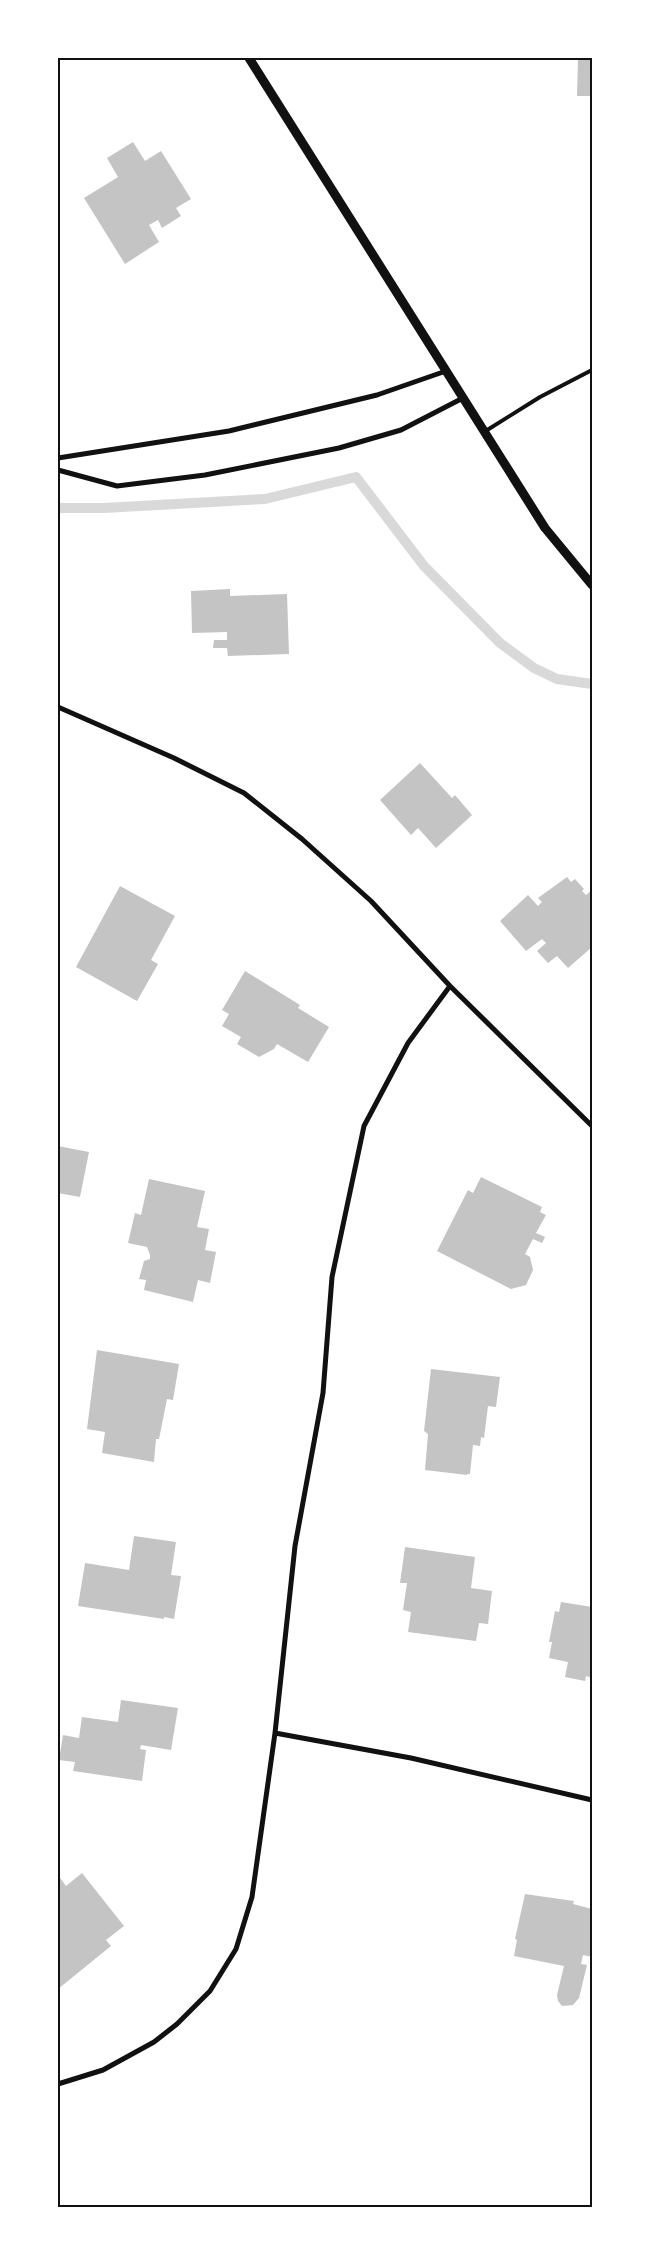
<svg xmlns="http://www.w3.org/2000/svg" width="650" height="2265" font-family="'Fira Sans Condensed',sans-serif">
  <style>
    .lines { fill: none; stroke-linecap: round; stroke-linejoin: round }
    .stream { stroke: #d9d9d9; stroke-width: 10 }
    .building { fill: #c4c4c4 }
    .service { stroke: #111; stroke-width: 4 }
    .minor { stroke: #111; stroke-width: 5 }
    .tertiary { stroke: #111; stroke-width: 9 }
    .neatline { fill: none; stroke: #111; stroke-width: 2 }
  </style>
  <rect width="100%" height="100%" fill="#fff"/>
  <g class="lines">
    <!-- stream -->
    <path class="stream" d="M58,508H104L265,499L356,477L424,566L500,643L534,668L557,679L592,684"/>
  </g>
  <!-- building -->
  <path class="building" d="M578,58H592V96H577Z
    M133,142L145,161L161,151L191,199L176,208L181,216L162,228L158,220L149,225L159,242L125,264L84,198L118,177L107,158Z
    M230,589V596L287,594L289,654L228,656L227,648H213L214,640H227V632L192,633L191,591Z
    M420,763L452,798L455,795L472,815L436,848L418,828L411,835L380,800Z
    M567,877L571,882L575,879L584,889L582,891L586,895L592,890V947L568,968L557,956L548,963L537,951L546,943L542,939L526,951L500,921L528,895L538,906L542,902L538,898Z
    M120,886L175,916L151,960L158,964L137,1001L76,967Z
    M245,971L300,1005L298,1008L329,1027L308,1062L277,1044L274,1049L259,1057L237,1044L241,1037L222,1026L229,1014L222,1010Z
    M58,1146L89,1152L80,1197L58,1193Z
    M481,1177L542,1207L540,1212L546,1215L536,1233L545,1237L542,1243L533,1239L525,1254L530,1257L533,1270L526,1285L511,1289L437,1251L468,1190L473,1193Z
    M149,1179L205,1191L197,1227L209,1229L205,1250L216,1252L210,1283L198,1280L193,1302L144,1290L146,1280L139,1279L144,1261L150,1259V1255L147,1247L128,1243L135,1213L141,1215Z
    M97,1350L179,1364L173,1400L167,1399L159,1439H156L154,1462L102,1453L105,1432L87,1429Z
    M431,1369L500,1377L496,1407L488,1406L484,1438L481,1437L480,1446L473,1445L470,1474H467V1475L425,1470L428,1434L424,1431Z
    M134,1536L176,1542L171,1575L181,1576L174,1619L164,1617V1619L78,1606L85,1563L129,1570Z
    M405,1547L475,1557L471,1588L492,1591L488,1624L479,1623L476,1641L408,1632L411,1612L403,1610L407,1583H400Z
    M561,1602L592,1607V1678L586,1676L585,1681L565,1677L568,1662L549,1658L552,1642H549L555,1611L559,1612Z
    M121,1700L178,1708L171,1750L141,1745L140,1749L146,1750L142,1781L73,1771L75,1762L59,1760L63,1735L79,1738L82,1717L118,1722Z
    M82,1873L124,1926L106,1940L111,1946L58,1989V1875L66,1886Z
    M525,1894L574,1901L573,1904L592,1909V1957L583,1955L581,1964L587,1965L579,1998L573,2005L562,2006L558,2001L557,1995L564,1966L514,1956L517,1940L515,1939Z"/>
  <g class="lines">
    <!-- service -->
    <path class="service" d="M484,432L540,397L592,370"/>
    <!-- minor -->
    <path class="minor" d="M58,458L229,431L377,395L446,371
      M58,470L117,486L205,475L339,448L401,430L463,398
      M58,707L174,758L244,793L302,839L371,901L450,986L592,1126
      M275,1733L411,1758L592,1800
      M58,2084L103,2070L154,2042L177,2024L210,1991L236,1949L252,1897L275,1733L295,1546L323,1393L332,1277L364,1126L408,1043L450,986"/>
    <!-- tertiary -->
    <path class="tertiary" d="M249,58L545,528L592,585"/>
  </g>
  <!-- border -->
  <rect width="650" height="2265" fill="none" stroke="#ffffff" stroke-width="118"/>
  <rect x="59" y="59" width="532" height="2147" class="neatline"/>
</svg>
